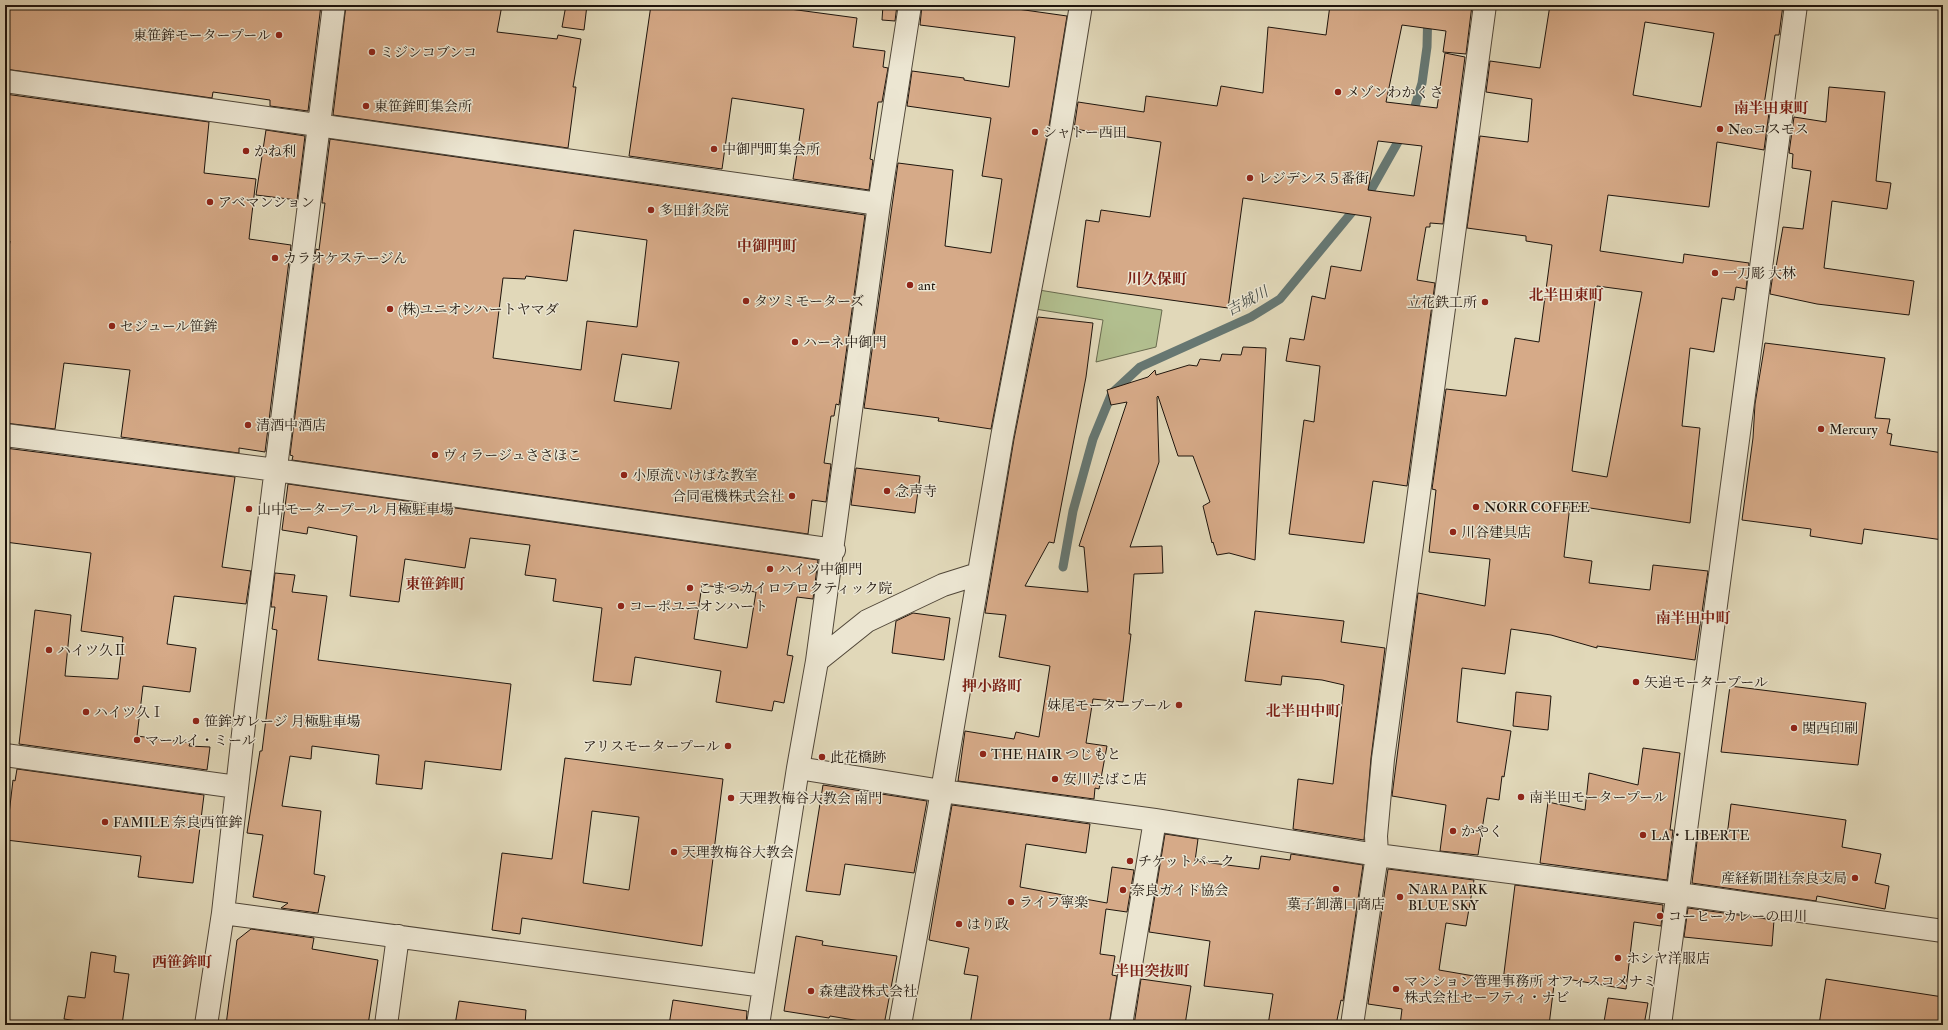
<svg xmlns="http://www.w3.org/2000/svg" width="1948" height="1030" font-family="'IM FELL Double Pica','Noto Serif JP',serif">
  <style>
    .green { fill: #b2bf8f; stroke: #686a4e }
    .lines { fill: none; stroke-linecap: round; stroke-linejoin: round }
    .stream { stroke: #667772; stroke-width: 9 }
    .building { fill: #d6aa88; stroke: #1f150d; fill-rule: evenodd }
    .street-casing { stroke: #504638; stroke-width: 24 }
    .street { stroke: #ece6d2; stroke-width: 22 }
    .poi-dot { fill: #8f2418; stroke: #ece6d2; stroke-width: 1.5 }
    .labels { text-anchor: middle; stroke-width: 3; stroke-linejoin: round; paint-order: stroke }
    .poi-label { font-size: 14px; fill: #1f150d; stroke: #ece6d2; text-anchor: start }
    .neighbourhood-label { font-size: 15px; font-weight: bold; fill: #7a1f14; stroke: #ece6d2 }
    .water-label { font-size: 15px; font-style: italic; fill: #484e48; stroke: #ece6d2 }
  </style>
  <rect width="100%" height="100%" fill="#e1d8b9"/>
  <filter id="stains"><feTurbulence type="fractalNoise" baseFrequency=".005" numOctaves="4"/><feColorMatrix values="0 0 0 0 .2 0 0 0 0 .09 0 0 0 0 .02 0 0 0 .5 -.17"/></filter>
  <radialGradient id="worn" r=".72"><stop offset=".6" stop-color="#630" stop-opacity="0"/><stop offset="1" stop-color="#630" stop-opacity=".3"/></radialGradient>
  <!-- green -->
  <path class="green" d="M1039,290L1162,310L1156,347L1096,362L1103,320L1035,309Z"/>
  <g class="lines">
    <!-- stream -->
    <path class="stream" d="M1412,116L1422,83L1427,47L1428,5
      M1063,567L1073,511L1093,439L1112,393L1140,367L1251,317L1280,299L1372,188L1403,133"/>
  </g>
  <!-- building -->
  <path class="building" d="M5,5H321L308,111L270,106V100L213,92L212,98L5,69Z
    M346,5H502L497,32L557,39L558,35L581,39L573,87H576L568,148L333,115Z
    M566,5H587L584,30L562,27Z
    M651,5H760L857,18L853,47L885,51L883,67L888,68L882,102H878L870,159L873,160L869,190L793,179L804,109L732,98L722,169L629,156Z
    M883,5H897L895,21L882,20Z
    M922,5H989L1067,16L1049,126L991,429L938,421L939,418L864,408L898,163L953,170L945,246L991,253L1002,179L982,176L991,118L907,106L912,71L964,78V80L1009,87L1015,37L920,25Z
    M1330,5H1472L1466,54L1443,52L1446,31L1402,25L1386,102L1437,108L1445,53L1465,57L1443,224L1430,223V227H1426L1417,280L1435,283L1407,486L1373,481L1364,543L1289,534L1304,420L1314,422L1320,366L1286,361L1290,338L1304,340L1312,296L1325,299L1331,266L1361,271L1371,217L1243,198L1228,308L1077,287L1086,220L1099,222L1101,210L1150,217L1161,142L1074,129L1078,102L1144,112L1146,96L1217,106L1221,86L1263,93L1268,27L1326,35ZM1378,141L1422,146L1414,196L1368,190Z
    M1550,5H1783L1779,35H1775L1763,111L1769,113L1764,150L1717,142L1709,207L1608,195L1600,251L1683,263L1684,254L1749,263L1746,289L1736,287L1734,300L1722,298L1714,352L1690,348L1682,426L1700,428L1690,523L1570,505L1564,557L1592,561L1589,583L1650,590L1653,565L1708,571L1695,660L1597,646V648L1551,635L1511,629L1505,674L1462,668L1457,722L1511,731L1504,777L1502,776L1499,800L1487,798L1478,855L1440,851L1446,805L1392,796L1418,593L1485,606L1490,559L1429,552L1436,490L1432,489L1446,389L1506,396L1515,338L1539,342L1552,245L1526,241V236L1467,228L1480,136L1528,142L1532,99L1486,92L1490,61L1540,68ZM1645,22L1714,33L1701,107L1633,95ZM1597,286L1642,292L1607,477L1572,471Z
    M1829,87L1885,92L1876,181L1891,183L1887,209L1832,201L1824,268L1914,281L1909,315L1817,304L1770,294L1774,267H1776L1783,227L1803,229L1811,171L1792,168L1793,154L1789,153L1794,117L1826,122Z
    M5,94L209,122L204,173L256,179L249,239L291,245L265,452L239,448V453L121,437L130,370L64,363L55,429L5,423V275L10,241H5Z
    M266,130L305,136L297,200L256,195Z
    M330,139L865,215L839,405L836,404L834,416H831L824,463L831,464L826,502L812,500L808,534L292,460L293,456L290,455L316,249L319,250L325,203H322ZM574,230L647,240L637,327L587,321L581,370L493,358L503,278L525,279L526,276L567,281ZM622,354L679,362L671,409L614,401Z
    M1038,317L1093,323L1086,377L1054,543L1049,542L1025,586L1088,592L1084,547L1079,546L1127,402L1111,405L1107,390L1148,377L1155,370L1156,375L1189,365L1197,366L1200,359L1220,361L1222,354L1241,355L1243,347L1266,348L1255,560L1229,553L1217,555L1213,542L1212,543L1203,506L1210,502L1193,456H1178L1158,396L1157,397L1159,462L1130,547L1162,546L1163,573L1134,574L1129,634H1131L1123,702L1093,699L1086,743L1107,746L1099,789L1095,788L1094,799L958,781L965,731L1014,739L1016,732L1039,737L1050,666L999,657L1006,615L985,613L1014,439Z
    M1765,343L1885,358L1875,418L1890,419L1887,433L1892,434L1890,445L1943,453V540L1864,529L1862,544L1810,536L1811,529L1742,520L1753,438L1755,404Z
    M5,448L235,477L222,567L251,571L246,604L174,596L167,644L196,648L190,692L143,686L137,736L190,743L189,746L210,747L207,770L19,744L35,610L71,615L65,676L118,679L123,637L81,631L91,553L5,542Z
    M856,468L920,476L915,513L851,505Z
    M288,484L818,560L813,599L797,597L787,655L793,656L784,703L774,701L772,711L716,702L721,671L635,657L631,685L593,681L602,608L553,601L556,579L525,575L530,545L470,538L465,568L405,559L399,602L350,596L357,536L308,527L307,534L282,530ZM702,585L756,592L747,648L694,639Z
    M275,573L295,575L292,592L327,596L318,660L511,684L501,770L425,761L422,789L376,784L379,755L312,746L311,759L290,756L282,806L321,811L314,874L325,876L318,913L281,908L288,903L253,897L263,835L247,833L260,751H262L277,630L272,629L275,607H271Z
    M1255,611L1344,621L1341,642L1385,648L1371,758L1364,840L1293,829L1298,779L1333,784L1344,685L1322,680L1282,676L1281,685L1245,681Z
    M913,613L950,618L944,660L892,653L896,621Z
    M1730,686L1866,703L1858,765L1721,752Z
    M1516,692L1551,696L1548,730L1513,726Z
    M1643,748L1680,753L1670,830H1673L1667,880L1540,863L1548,802L1585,810L1589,773L1638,785Z
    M565,758L723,779L702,946L522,918L520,934L492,930L502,853L552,859ZM592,811L639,817L629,890L583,883Z
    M17,769L204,795L193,883L138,877L141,856L6,840L13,780L15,781Z
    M823,785L927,801L914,873L845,864L840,895L806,891Z
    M1731,804L1846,820L1842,847L1881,854L1875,883L1889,886L1885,909L1817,896L1816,901L1692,883L1698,833L1727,836Z
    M952,805L1090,824L1086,853L1026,844L1020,887L1107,903L1112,867L1134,870L1127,912L1106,909L1100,954L1115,956L1112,975L1117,976L1109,1025H970L978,976L964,974L969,948L929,940Z
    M1165,834L1198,839L1195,861L1259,869L1261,856L1290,860L1291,854L1363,865L1343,1001L1341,1000L1336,1025H1268L1273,994L1204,986L1210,941L1149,932Z
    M1388,869L1474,880L1466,926L1446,923L1439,970L1503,981L1515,885L1663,905L1661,926L1634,922L1626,989L1555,977L1549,1025H1400L1402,1009L1368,1004Z
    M1688,908L1774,920L1772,946L1684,937Z
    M251,929L314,938L312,949L378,960L368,1025H226L237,940Z
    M796,936L823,941L822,945L897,956L884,1025L830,1016L829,1018L784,1011Z
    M91,952L116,956L114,972L129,974L122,1025H106L64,1019L68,996L85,998Z
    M1141,979L1191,986L1185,1025H1134Z
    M1826,979L1943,997V1025H1819Z
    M1608,998L1648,1003L1644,1025L1604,1022Z
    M673,1000L747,1011L746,1025H669Z
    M459,1001L526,1010L525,1025H455Z"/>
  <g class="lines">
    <!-- street casing -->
    <g class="street-casing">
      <path id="street" d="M5,81L879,204
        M5,435L276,470L834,550
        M817,661L867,621L943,585L978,574
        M5,755L237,787
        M798,768L942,791L1155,820L1377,855L1679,894L1943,931
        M223,913L764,986
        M206,1025L223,913L246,707L334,5
        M386,1025L398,936
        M758,1025L798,768L817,661L879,204L910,5
        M900,1025L942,791L1002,437L1061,128L1081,5
        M1121,1025L1155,820
        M1352,1025L1377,855L1376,836L1383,759L1485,5
        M1660,1025L1796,5"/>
    </g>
    <!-- street -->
    <use href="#street" class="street"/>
  </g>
  <!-- markers -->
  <g class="poi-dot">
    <circle cx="279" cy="35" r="4"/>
    <circle cx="372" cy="52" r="4"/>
    <circle cx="1338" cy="92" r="4"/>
    <circle cx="366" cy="106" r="4"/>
    <circle cx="1720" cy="129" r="4"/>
    <circle cx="1035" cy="132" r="4"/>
    <circle cx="714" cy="149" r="4"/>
    <circle cx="246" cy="151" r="4"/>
    <circle cx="1250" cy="178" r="4"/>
    <circle cx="210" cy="202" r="4"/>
    <circle cx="651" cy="210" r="4"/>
    <circle cx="275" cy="258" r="4"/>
    <circle cx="1715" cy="273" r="4"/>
    <circle cx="910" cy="285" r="4"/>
    <circle cx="746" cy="301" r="4"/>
    <circle cx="1485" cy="302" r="4"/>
    <circle cx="390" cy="309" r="4"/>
    <circle cx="112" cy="326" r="4"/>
    <circle cx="795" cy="342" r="4"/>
    <circle cx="248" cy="425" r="4"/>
    <circle cx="1821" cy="429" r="4"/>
    <circle cx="435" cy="455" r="4"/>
    <circle cx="624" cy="475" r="4"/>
    <circle cx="887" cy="491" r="4"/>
    <circle cx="792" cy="496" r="4"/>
    <circle cx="1476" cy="507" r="4"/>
    <circle cx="249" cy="509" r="4"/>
    <circle cx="1453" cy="532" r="4"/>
    <circle cx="770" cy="569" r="4"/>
    <circle cx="690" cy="588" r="4"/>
    <circle cx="621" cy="606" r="4"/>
    <circle cx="49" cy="650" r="4"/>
    <circle cx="1636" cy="682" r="4"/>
    <circle cx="1179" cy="705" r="4"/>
    <circle cx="86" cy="712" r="4"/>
    <circle cx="196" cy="721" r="4"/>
    <circle cx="1794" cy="728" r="4"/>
    <circle cx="137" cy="740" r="4"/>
    <circle cx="728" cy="746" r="4"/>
    <circle cx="983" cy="754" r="4"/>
    <circle cx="822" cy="757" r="4"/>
    <circle cx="1055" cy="779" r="4"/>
    <circle cx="1521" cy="797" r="4"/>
    <circle cx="731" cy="798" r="4"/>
    <circle cx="105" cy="822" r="4"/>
    <circle cx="1453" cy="831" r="4"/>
    <circle cx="1643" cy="835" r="4"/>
    <circle cx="674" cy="852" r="4"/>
    <circle cx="1130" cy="861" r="4"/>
    <circle cx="1855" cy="878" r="4"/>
    <circle cx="1336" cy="889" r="4"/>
    <circle cx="1123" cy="890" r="4"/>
    <circle cx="1400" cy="897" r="4"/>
    <circle cx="1011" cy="902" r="4"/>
    <circle cx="1660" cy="916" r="4"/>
    <circle cx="959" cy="924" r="4"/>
    <circle cx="1618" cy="958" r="4"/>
    <circle cx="1396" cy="989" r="4"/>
    <circle cx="811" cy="991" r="4"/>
  </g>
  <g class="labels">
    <!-- poi labels -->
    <g class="poi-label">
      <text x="271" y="40" text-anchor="end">東笹鉾モータープール</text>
      <text x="380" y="57">ミジンコブンコ</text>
      <text x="1346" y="97">メゾンわかくさ</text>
      <text x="374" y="111">東笹鉾町集会所</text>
      <text x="1728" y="134">Neoコスモス</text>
      <text x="1043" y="137">シャトー西田</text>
      <text x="722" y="154">中御門町集会所</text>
      <text x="254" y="156">かね利</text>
      <text x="1258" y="183">レジデンス５番街</text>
      <text x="218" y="207">アベマンション</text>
      <text x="659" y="215">多田針灸院</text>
      <text x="283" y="263">カラオケステージん</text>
      <text x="1723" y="278">一刀彫 大林</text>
      <text x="918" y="290">ant</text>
      <text x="754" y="306">タツミモーターズ</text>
      <text x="1477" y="307" text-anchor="end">立花鉄工所</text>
      <text x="398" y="314">(株)ユニオンハートヤマダ</text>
      <text x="120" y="331">セジュール笹鉾</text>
      <text x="803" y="347">ハーネ中御門</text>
      <text x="256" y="430">清酒中酒店</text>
      <text x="1829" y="434">Mercury</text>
      <text x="443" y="460">ヴィラージュささほこ</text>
      <text x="632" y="480">小原流いけばな教室</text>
      <text x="895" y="496">念声寺</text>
      <text x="784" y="501" text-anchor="end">合同電機株式会社</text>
      <text x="1484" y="512">NORR COFFEE</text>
      <text x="257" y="514">山中モータープール 月極駐車場</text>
      <text x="1461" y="537">川谷建具店</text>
      <text x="778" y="574">ハイツ中御門</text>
      <text x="698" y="593">こまつカイロプロクティック院</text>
      <text x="629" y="611">コーポユニオンハート</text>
      <text x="57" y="655">ハイツ久Ⅱ</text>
      <text x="1644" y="687">矢追モータープール</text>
      <text x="1171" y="710" text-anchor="end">妹尾モータープール</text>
      <text x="94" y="717">ハイツ久Ⅰ</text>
      <text x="204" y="726">笹鉾ガレージ 月極駐車場</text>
      <text x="1802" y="733">関西印刷</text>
      <text x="145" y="745">マールイ・ミール</text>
      <text x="720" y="751" text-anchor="end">アリスモータープール</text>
      <text x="991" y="759">THE HAIR つじもと</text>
      <text x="830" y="762">此花橋跡</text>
      <text x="1063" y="784">安川たばこ店</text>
      <text x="1529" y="802">南半田モータープール</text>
      <text x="739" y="803">天理教梅谷大教会 南門</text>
      <text x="113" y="827">FAMILE 奈良西笹鉾</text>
      <text x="1461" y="836">かやく</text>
      <text x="1651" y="840">LA・LIBERTE</text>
      <text x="682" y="857">天理教梅谷大教会</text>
      <text x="1138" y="866">チケットパーク</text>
      <text x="1847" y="883" text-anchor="end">産経新聞社奈良支局</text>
      <text x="1408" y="894">NARA PARK<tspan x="1408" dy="16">BLUE SKY</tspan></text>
      <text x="1131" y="895">奈良ガイド協会</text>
      <text x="1019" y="907">ライフ寧楽</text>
      <text x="1336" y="909" text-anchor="middle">菓子卸溝口商店</text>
      <text x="1668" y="921">コーヒーカレーの田川</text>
      <text x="967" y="929">はり政</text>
      <text x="1626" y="963">ホシヤ洋服店</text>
      <text x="1404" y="986">マンション管理事務所 オフィスコメナミ<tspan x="1404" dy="16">株式会社セーフティ・ナビ</tspan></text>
      <text x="819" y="996">森建設株式会社</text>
    </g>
    <!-- neighbourhood labels -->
    <g class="neighbourhood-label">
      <text x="1771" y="113">南半田東町</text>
      <text x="767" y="251">中御門町</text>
      <text x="1157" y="284">川久保町</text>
      <text x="1566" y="300">北半田東町</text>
      <text x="435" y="589">東笹鉾町</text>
      <text x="1693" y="623">南半田中町</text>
      <text x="992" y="691">押小路町</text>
      <text x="1303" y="716">北半田中町</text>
      <text x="182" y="967">西笹鉾町</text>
      <text x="1152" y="976">半田突抜町</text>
    </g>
    <!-- water labels -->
    <g class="water-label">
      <text transform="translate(1247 301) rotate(-28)" y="5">吉城川</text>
    </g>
  </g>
  <!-- margin -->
  <rect width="1948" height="1030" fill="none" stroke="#e1d8b9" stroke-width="20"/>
  <rect x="6" y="6" width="1936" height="1018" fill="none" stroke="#1f150d" stroke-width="2"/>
  <rect x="10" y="10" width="1928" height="1010" fill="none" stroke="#1f150d"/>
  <rect width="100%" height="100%" filter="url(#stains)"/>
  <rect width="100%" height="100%" fill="url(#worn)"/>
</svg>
